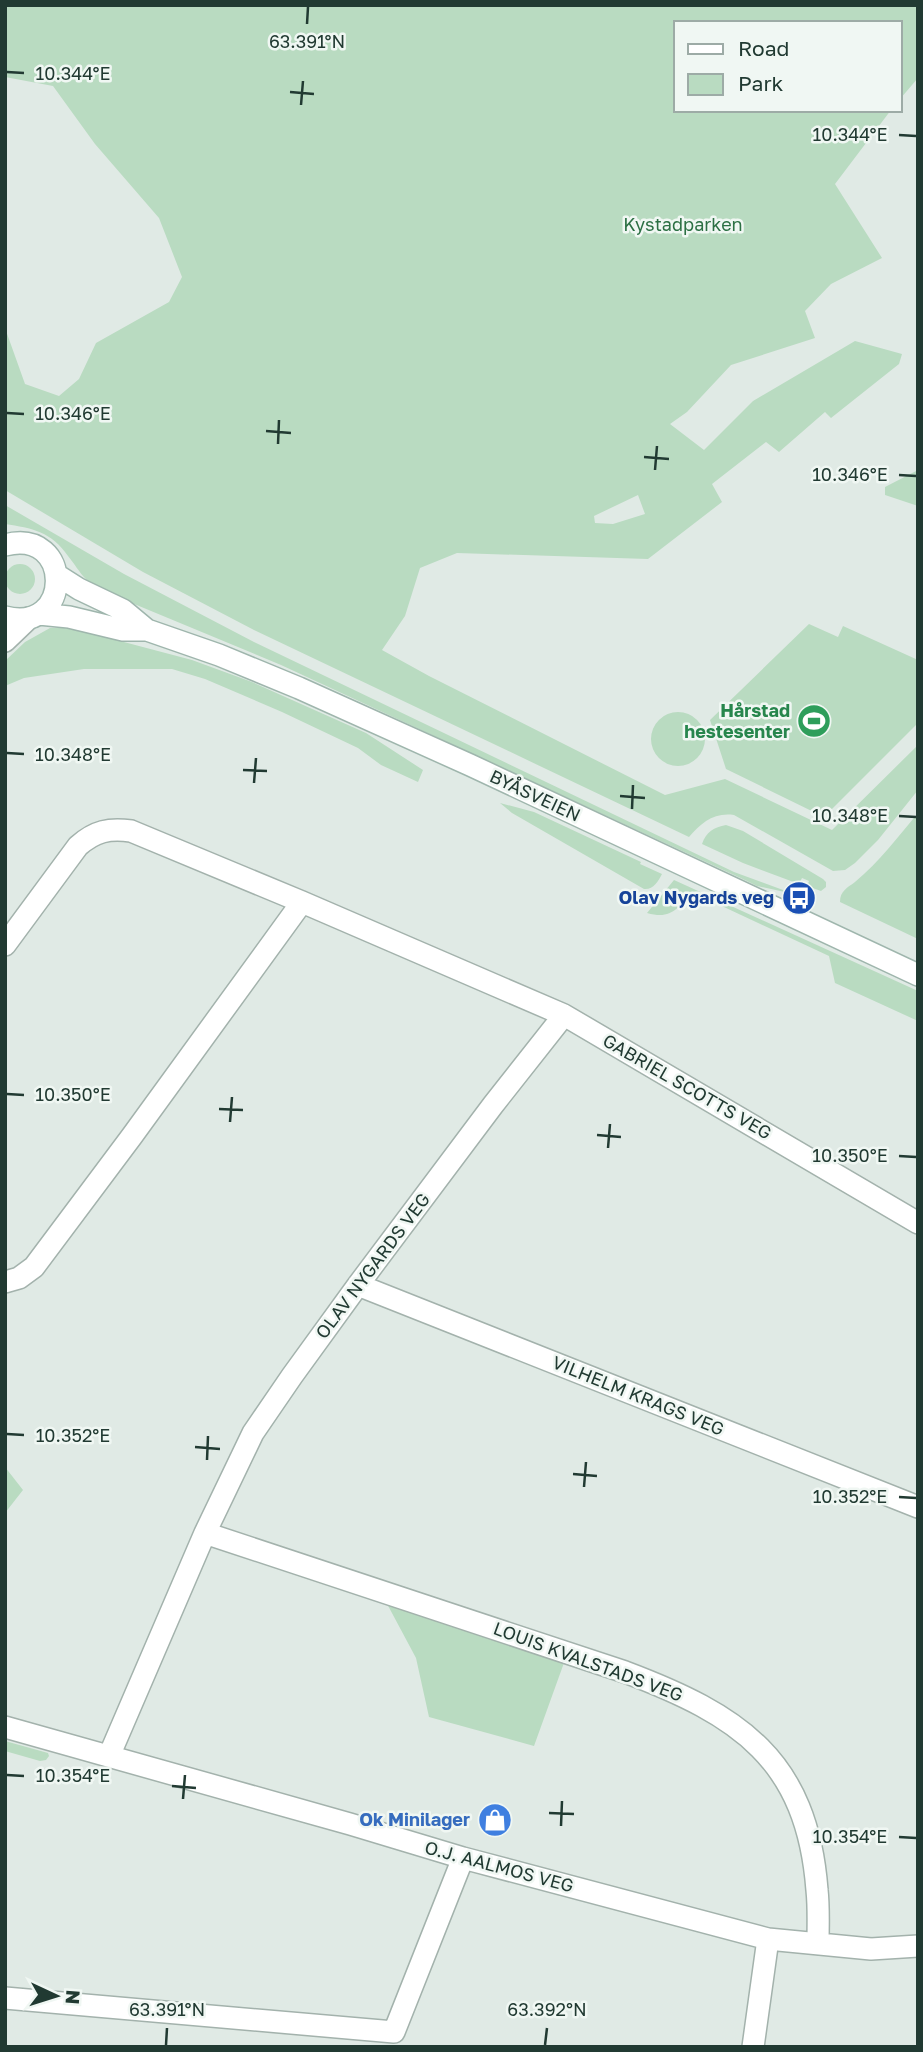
<svg xmlns="http://www.w3.org/2000/svg" width="923" height="2052" font-family="'Golos Text',sans-serif">
  <style>
    .green { fill: #b9dbc1; fill-rule: evenodd }
    .lines { fill: none; stroke-linecap: round; stroke-linejoin: round }
    .minor-casing { stroke: #a3b2ac; stroke-width: 24 }
    .tertiary-casing { stroke: #a3b2ac; stroke-width: 24 }
    .secondary-casing { stroke: #9fb6ad; stroke-width: 24 }
    .minor { stroke: #fff; stroke-width: 21 }
    .tertiary { stroke: #fff; stroke-width: 21 }
    .secondary { stroke: #fff; stroke-width: 21 }
    .ticks { fill: none; stroke: #213a32; stroke-width: 2.5 }
    .labels { text-anchor: middle; stroke-width: 5; stroke-linejoin: round; paint-order: stroke }
    .park-label { font-size: 18px; fill: #2c7044; stroke: #f0f7f3 }
    .leisure-label { font-size: 18px; font-weight: bold; fill: #27864d; stroke: #f0f7f3; text-anchor: end }
    .street-label { font-size: 18px; fill: #213a32; stroke: #f0f7f3 }
    .transit-label { font-size: 18px; font-weight: bold; fill: #164399; stroke: #f0f7f3; text-anchor: end }
    .shop-label { font-size: 18px; font-weight: bold; fill: #366cbe; stroke: #f0f7f3; text-anchor: end }
    .ticks-label { font-size: 18px; text-anchor: middle; fill: #213a32; stroke: #f0f7f3; stroke-width: 5; stroke-linejoin: round; paint-order: stroke }
  </style>
  <rect width="100%" height="100%" fill="#e0eae5"/>
  <!-- green -->
  <path class="green" d="M5,5H918V78L900,99V23H676V110H891L835,184L882,258L831,284L805,311L815,338L731,365L687,412L670,424L704,450L753,401L855,341L902,354L899,364L831,418L825,412L779,452L766,442L712,484L722,502L648,559L457,553L420,568L405,616L382,650L429,676L665,795L725,779L832,830L918,745V790L878,840L855,863L845,870L833,871L734,815C714,812 701,823 689,837L254,630L143,572L5,490V328L25,384L59,396L79,379L96,343L169,302L182,277L159,218L95,144L53,86L5,77ZM638,495L645,514L613,524L595,523L594,516Z
    M918,470V506L885,495V487Z
    M5,505L124,574L254,642L734,872L794,894L757,886L747,881L281,665L98,589C81,577 80,571 68,556C52,532 32,528 5,524Z
    M5 579a15 15 0 1 1 30 0a15 15 0 1 1-30 0Z
    M809,624L838,637L843,626L918,660V723L824,817L726,769L710,720Z
    M50,628H64L86,632L192,660L252,682L366,733L423,770L418,782L381,765L358,748L282,712L205,679L172,669H84L24,678L5,686V661L25,642Z
    M651 739a27 27 0 1 1 54 0a27 27 0 1 1-54 0Z
    M500,803L534,812L641,862L640,864L662,874C658,882 653,890 644,889L512,813Z
    M918,813V939L840,902C840,891 847,888 855,882C879,862 898,837 918,813Z
    M726,825L743,831L823,879L826,882V887L821,891L807,886L809,881L802,878L799,884L743,863L702,844C706,832 714,827 726,825Z
    M674,880L918,991V1021L835,983L829,956L694,893C676,908 672,920 647,913Z
    M5,1467L23,1490L5,1513Z
    M385,1600L565,1660L534,1746L429,1717L416,1658Z
    M5,1741L48,1753L49,1756L46,1760L40,1761L5,1751Z"/>
  <g class="lines">
    <!-- minor casing -->
    <g class="minor-casing">
      <path id="minor" d="M5,945L78,846C95,831 109,828 131,831L302,902L564,1015L493,1105L358,1285L292,1376L253,1433L205,1533L109,1756
        M564,1015L918,1223
        M5,1282L19,1278L34,1267L132,1136L302,902
        M358,1285L918,1507
        M205,1533L625,1672C739,1715 807,1759 817,1890C819,1908 818,1926 818,1944
        M5,1727L350,1824L463,1858L768,1939L871,1949L918,1946
        M5,1998L394,2032L463,1858
        M753,2047L768,1939"/>
    </g>
    <!-- tertiary casing -->
    <g class="tertiary-casing">
      <path id="tertiary" d="M5,641L29,618"/>
    </g>
    <!-- secondary casing -->
    <g class="secondary-casing">
      <path id="secondary" d="M5,545C74,527 73,635 5,617
        M57,575L79,589L123,610L147,630
        M39,614L69,617L123,630H147L219,655L299,688L470,765L918,975"/>
    </g>
    <!-- minor -->
    <use href="#minor" class="minor"/>
    <!-- tertiary -->
    <use href="#tertiary" class="tertiary"/>
    <!-- secondary -->
    <use href="#secondary" class="secondary"/>
  </g>
  <!-- ticks -->
  <path class="ticks" d="M307,24L308,7M7,72L24,73M290,92L314,94M301,105L303,81M899,135L916,136M7,413L24,414M266,431L291,433M278,444L279,420M644,457L669,459M655,470L657,446M899,475L916,476M7,753L24,754M243,770L267,771M254,783L256,758M620,796L645,798M632,809L633,785M899,816L916,817M7,1094L24,1095M219,1109L243,1110M230,1122L232,1097M597,1135L621,1137M608,1148L610,1124M899,1156L916,1157M7,1434L24,1435M195,1447L220,1449M207,1460L208,1436M573,1474L597,1476M584,1487L586,1462M899,1497L916,1498M7,1775L24,1776M172,1786L196,1788M183,1799L185,1775M549,1813L574,1814M561,1826L562,1801M899,1837L916,1838M166,2045L167,2028M545,2045L547,2028"/>
  <!-- icons -->
  <defs>
    <g id="stadium-disc" transform="scale(1.75)"><circle r="9.5" fill="#2e9e5b" stroke="#f0f7f3"/><path d="M0-5a6.5 5 0 1 0 0 10a6.5 5 0 1 0 0-10ZM-3.5-1.8h7v3.6h-7Z" fill="#fff"/></g>
    <g id="bus-disc" transform="scale(1.75)"><circle r="9.5" fill="#1a4fb4" stroke="#f0f7f3"/><path d="M-5-6H5V4H4V6H2V4H-2V6H-4V4H-5ZM-3.5-4V0h7V-4ZM-3.5 1.2v1.5H-2V1.2ZM2 1.2v1.5H3.5V1.2Z" fill="#fff"/></g>
    <g id="shop-disc" transform="scale(1.75)"><circle r="9.5" fill="#3f7fe0" stroke="#f0f7f3"/><path d="M-5-2.5h2.3a2.7 3.5 0 0 1 5.4 0H5L5.5 6h-11ZM-1.5-2.5h3a1.5 2.3 0 0 0-3 0Z" fill="#fff"/></g>
  </defs>
  <g fill-rule="evenodd">
    <use href="#stadium-disc" x="814" y="721"/>
    <use href="#bus-disc" x="799" y="898"/>
    <use href="#shop-disc" x="495" y="1820"/>
  </g>
  <g class="labels">
    <!-- park labels -->
    <g class="park-label">
      <text x="683" y="231">Kystadparken</text>
    </g>
    <!-- leisure labels -->
    <g class="leisure-label">
      <text x="790" y="717">Hårstad<tspan x="790" dy="21">hestesenter</tspan></text>
    </g>
    <!-- street labels -->
    <g class="street-label">
      <text transform="translate(535 796) rotate(25)" y="6">BYÅSVEIEN</text>
      <text transform="translate(687 1087) rotate(30)" y="6">GABRIEL SCOTTS VEG</text>
      <text transform="translate(373 1266) rotate(-53)" y="6">OLAV NYGARDS VEG</text>
      <text transform="translate(638 1396) rotate(22)" y="6">VILHELM KRAGS VEG</text>
      <text transform="translate(588 1662) rotate(20)" y="6">LOUIS KVALSTADS VEG</text>
      <text transform="translate(499 1867) rotate(15)" y="6">O.J. AALMOS VEG</text>
    </g>
    <!-- transit labels -->
    <g class="transit-label">
      <text x="774" y="904">Olav Nygards veg</text>
    </g>
    <!-- shop labels -->
    <g class="shop-label">
      <text x="470" y="1826">Ok Minilager</text>
    </g>
  </g>
  <g class="ticks-label">
    <text x="307" y="48">63.391°N</text>
    <text x="73" y="80">10.344°E</text>
    <text x="850" y="141">10.344°E</text>
    <text x="73" y="420">10.346°E</text>
    <text x="850" y="481">10.346°E</text>
    <text x="73" y="761">10.348°E</text>
    <text x="850" y="822">10.348°E</text>
    <text x="73" y="1101">10.350°E</text>
    <text x="850" y="1162">10.350°E</text>
    <text x="73" y="1442">10.352°E</text>
    <text x="850" y="1503">10.352°E</text>
    <text x="73" y="1782">10.354°E</text>
    <text x="850" y="1843">10.354°E</text>
    <text x="167" y="2016">63.391°N</text>
    <text x="547" y="2016">63.392°N</text>
  </g>
  <!-- border -->
  <rect width="923" height="2052" fill="none" stroke="#213a32" stroke-width="14"/>
  <!-- legend -->
  <rect x="674" y="21" width="228" height="91" fill="#f0f7f3" stroke="#9daba6" stroke-width="2"/>
  <rect x="688" y="44" width="35" height="10" fill="#ffffff" stroke="#9daba6" stroke-width="2"/>
  <text x="738" y="56" font-size="21" fill="#213a32">Road</text>
  <rect x="688" y="74" width="35" height="21" fill="#b9dbc1" stroke="#9daba6" stroke-width="2"/>
  <text x="738" y="91" font-size="21" fill="#213a32">Park</text>
  <!-- north arrow -->
  <g transform="translate(56 1996) rotate(94)" stroke="#f0f7f3" stroke-width="5" paint-order="stroke">
  <path d="M0-5L12 26L0 18L-12 26Z" fill="#213a32"/>
  <text y="-10" font-size="19" font-weight="bold" text-anchor="middle" fill="#213a32">N</text>
  </g>
</svg>
